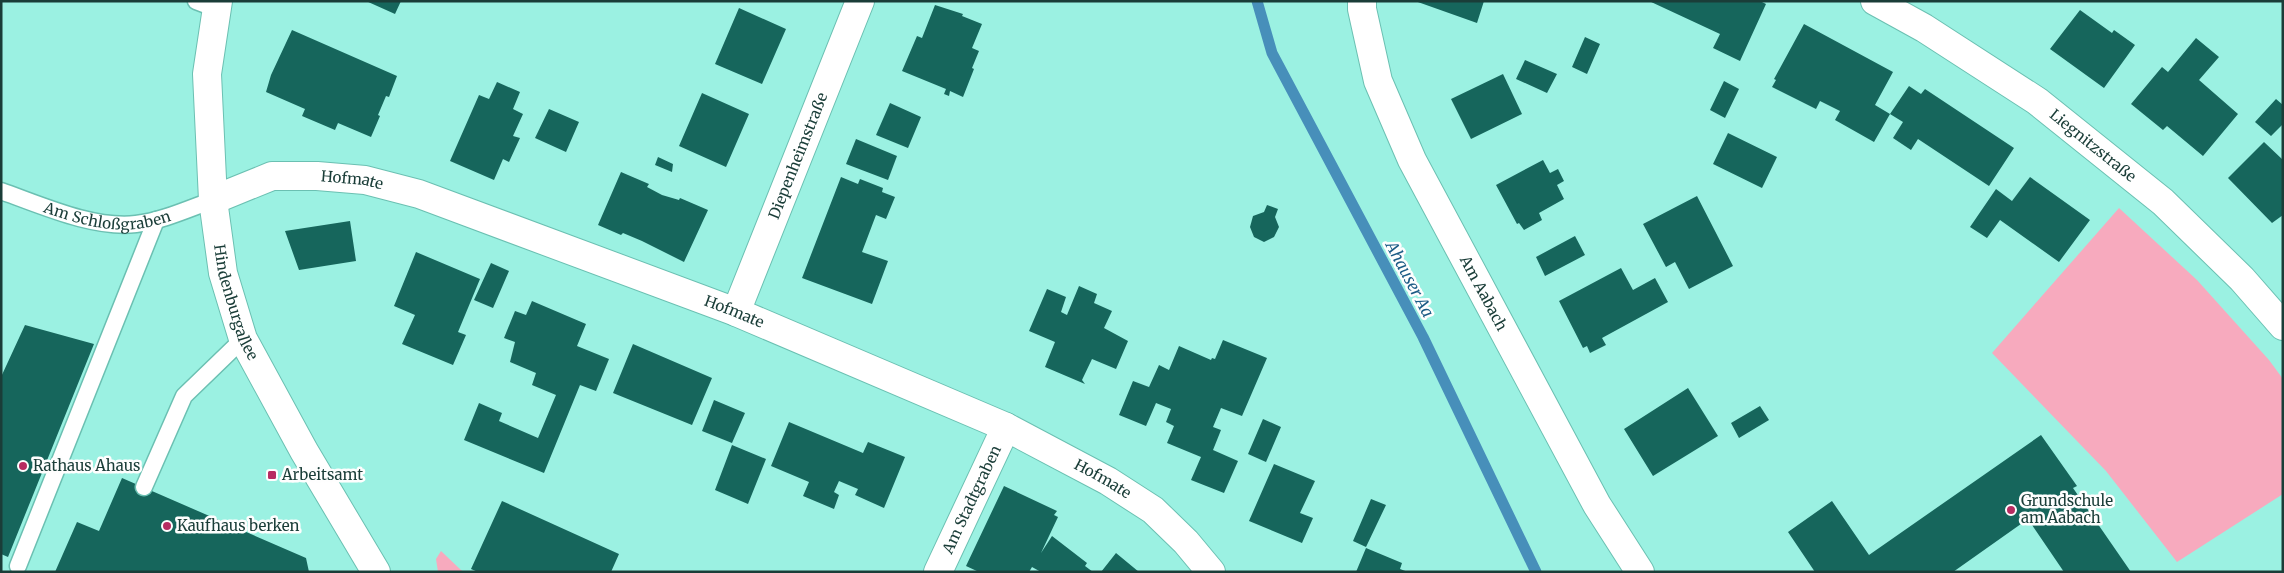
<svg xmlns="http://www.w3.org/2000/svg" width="2284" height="573" font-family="Merriweather,serif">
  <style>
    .green { fill: #f7aabe }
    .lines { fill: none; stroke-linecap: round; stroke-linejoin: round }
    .stream { stroke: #478fba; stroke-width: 11 }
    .building { fill: #16665c }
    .service-casing { stroke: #6bc0b2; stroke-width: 19 }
    .minor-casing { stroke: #6bc0b2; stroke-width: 30 }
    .tertiary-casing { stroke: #6bc0b2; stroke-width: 30 }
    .service { stroke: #fff; stroke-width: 16 }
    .minor { stroke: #fff; stroke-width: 28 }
    .tertiary { stroke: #fff; stroke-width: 28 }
    .poi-dot { fill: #b72b61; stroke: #fefefe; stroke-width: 2 }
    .labels { text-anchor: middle; stroke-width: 5; stroke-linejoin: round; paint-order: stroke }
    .street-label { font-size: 15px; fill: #1a3d38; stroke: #fefefe }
    .poi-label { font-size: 15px; fill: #1a3d38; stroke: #fefefe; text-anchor: start }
    .water-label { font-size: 16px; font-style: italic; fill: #1b5b85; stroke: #fefefe }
  </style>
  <rect width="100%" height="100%" fill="#9bf1e2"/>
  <!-- green -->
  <path class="green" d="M2119,208L2197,280L2269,360L2283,379V494L2177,562L2106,471L1992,353Z
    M441,551L461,570L464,572H438L436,559Z"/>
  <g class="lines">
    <!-- stream -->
    <path class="stream" d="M1257,1L1272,53L1423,337L1536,572"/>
  </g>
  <!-- building -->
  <path class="building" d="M366,1H401L395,14Z
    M1415,1H1484L1477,23Z
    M1649,1H1760L1766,4L1740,61L1713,48L1720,34Z
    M935,5L963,14L962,16L982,24L972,48L979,51L972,68L974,69L963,97L950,91L949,96L944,94L946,89L902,71L917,36L922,38Z
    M739,8L786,29L762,84L715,64Z
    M2080,10L2112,33L2114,30L2135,45L2104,88L2050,49Z
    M1804,24L1893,72L1875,105L1890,114L1874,142L1835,120L1840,111L1820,101L1816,109L1772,87L1776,80L1774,79Z
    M292,30L397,76L389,97L386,96L378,115L380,116L371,137L338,123L335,130L302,116L305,109L266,92L271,75Z
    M1585,37L1600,44L1587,74L1572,67Z
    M2196,38L2219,57L2199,80L2238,114L2203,156L2167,126L2163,130L2131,104L2162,67L2168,72Z
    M1525,60L1557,74L1547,93L1516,79Z
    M1503,74L1522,114L1471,139L1451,99Z
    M1724,81L1739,89L1725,118L1710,110Z
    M497,82L520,92L513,109L523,114L513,136L520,138L509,162L503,159L494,180L450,161L479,95L489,99Z
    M1909,86L1921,94L1925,89L2014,148L1989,186L1918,139L1911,150L1893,138L1903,122L1890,114Z
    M702,93L749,114L726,167L679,146Z
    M2276,99L2283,105V124L2271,136L2255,122Z
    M890,103L921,117L908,148L876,135Z
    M549,109L579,122L566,152L535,138Z
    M1728,133L1777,157L1762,188L1713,164Z
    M856,139L897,156L888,180L846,164Z
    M2264,142L2283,160V215L2272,223L2228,178Z
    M658,157L673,164L672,172L655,165Z
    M1543,160L1550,173L1558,169L1564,181L1557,185L1564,199L1539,213L1542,220L1524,230L1519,223L1517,224L1496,185Z
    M621,172L649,184L647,187L662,195L679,200L680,198L708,210L684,262L642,241L623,233L621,235L598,225Z
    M841,177L858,184L860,179L883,188L882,192L895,197L886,219L876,215L862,252L888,261L872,304L802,278Z
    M2030,177L2090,220L2059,262L2000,220L1987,238L1970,227L1996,189L2012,201Z
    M1697,196L1733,266L1689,289L1675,262L1666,267L1643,224Z
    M1267,205L1278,209L1275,217L1279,227L1274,237L1264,242L1254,237L1250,227L1253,216L1264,212Z
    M350,221L356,261L299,270L285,231Z
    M1575,236L1585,255L1545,276L1536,257Z
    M416,252L480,279L458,332L466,335L453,365L402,344L415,315L394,306Z
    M491,263L509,271L493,308L474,300Z
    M1621,268L1633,290L1655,278L1668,302L1602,338L1606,345L1590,353L1587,346L1583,348L1559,301Z
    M1079,286L1097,294L1094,303L1112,311L1104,328L1128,341L1116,369L1092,359L1082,380L1085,384L1045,367L1055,342L1029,331L1047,289L1066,297L1061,312L1067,315Z
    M532,301L586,324L577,346L609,359L596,391L580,385L544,473L464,440L479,403L502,413L499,421L538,438L556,395L532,385L536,373L510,362L515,342L504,338L515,311L526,315Z
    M25,325L94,344L8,557L1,554V377Z
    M1223,340L1267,358L1242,416L1221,408L1213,427L1221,430L1213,450L1238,461L1224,493L1191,480L1201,457L1167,443L1174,426L1166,422L1171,409L1156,403L1146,426L1119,415L1133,381L1149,387L1159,365L1169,370L1179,346L1211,360L1212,358L1215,359Z
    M633,344L712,378L692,425L613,393Z
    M1688,388L1718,436L1653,476L1624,429Z
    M714,400L745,413L732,443L702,431Z
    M1760,406L1769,420L1739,438L1731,423Z
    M1263,419L1281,427L1266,462L1248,454Z
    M789,422L863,453L868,442L905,457L884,508L855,495L858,489L839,481L834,492L839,495L834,509L803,496L809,482L771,466Z
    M2041,435L2077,486L2073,488L2131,572H2064L2028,519L1953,572H1815L1788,532L1832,501L1869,555Z
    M732,445L766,459L748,504L715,490Z
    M1274,464L1315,481L1300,513L1313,518L1302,543L1249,521Z
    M122,478L306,558L309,572H55L77,522L99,531Z
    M1004,486L1057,511L1054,515L1058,517L1041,553L1052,536L1087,563L1085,566L1093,572H1041L1032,567L1029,572H979L966,566Z
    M1371,499L1386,505L1366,547L1353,541Z
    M502,501L619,554L611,572H478L471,569Z
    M1366,548L1402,563L1400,569L1408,572H1356Z
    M1116,553L1139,572H1101Z"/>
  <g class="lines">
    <!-- service casing -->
    <g class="service-casing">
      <g id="service">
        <path d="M196,1L217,9"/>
        <path id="s1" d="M1,191C41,205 93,229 136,224C162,221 188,209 213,200"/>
        <path d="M144,487L184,396L243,339"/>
        <path d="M18,566L156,220"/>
      </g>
    </g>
    <!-- minor casing -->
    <g class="minor-casing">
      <g id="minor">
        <path id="s2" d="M1362,1V9L1378,81L1412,160L1597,505L1640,572"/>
        <path id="s3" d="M1875,1L1924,28L2037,101L2163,202L2242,279L2283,326"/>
        <path id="s4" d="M213,200L272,176H317L365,180L419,194L736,312L1006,427L1108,481L1153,510L1186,542L1211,572"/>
        <path id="s5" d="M736,312L860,1"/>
        <path id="s6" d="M938,572L1006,427"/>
      </g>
    </g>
    <!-- tertiary casing -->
    <g class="tertiary-casing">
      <g id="tertiary">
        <path id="s7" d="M218,1L207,74L213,200L223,273L243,339L304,451L376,572"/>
      </g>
    </g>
    <!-- service -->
    <use href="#service" class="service"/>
    <!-- minor -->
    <use href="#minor" class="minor"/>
    <!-- tertiary -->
    <use href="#tertiary" class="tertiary"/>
  </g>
  <!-- markers -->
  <g class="poi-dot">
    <circle cx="23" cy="466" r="5"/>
    <rect x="267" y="470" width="10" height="10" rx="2.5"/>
    <circle cx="2011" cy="510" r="5"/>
    <circle cx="167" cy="526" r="5"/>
  </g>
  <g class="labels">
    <!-- street labels -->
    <g class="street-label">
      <text dy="5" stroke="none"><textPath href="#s3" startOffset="262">Liegnitzstraße</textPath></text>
      <text dy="5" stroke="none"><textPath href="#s5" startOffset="168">Diepenheimstraße</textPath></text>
      <text dy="5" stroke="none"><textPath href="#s4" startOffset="144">Hofmate</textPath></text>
      <text dy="5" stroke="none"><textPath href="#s1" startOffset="111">Am Schloßgraben</textPath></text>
      <text dy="5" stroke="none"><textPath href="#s2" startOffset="319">Am Aabach</textPath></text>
      <text dy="5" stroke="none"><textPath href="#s7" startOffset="305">Hindenburgallee</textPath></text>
      <text dy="5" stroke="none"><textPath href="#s4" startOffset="549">Hofmate</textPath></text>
      <text dy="5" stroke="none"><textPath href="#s4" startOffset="954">Hofmate</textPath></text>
      <text dy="5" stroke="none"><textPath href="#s6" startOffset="80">Am Stadtgraben</textPath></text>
    </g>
    <!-- poi labels -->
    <g class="poi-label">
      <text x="33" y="471">Rathaus Ahaus</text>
      <text x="282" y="480">Arbeitsamt</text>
      <text x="2021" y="506">Grundschule<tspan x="2021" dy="17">am Aabach</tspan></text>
      <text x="177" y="531">Kaufhaus berken</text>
    </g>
    <!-- water labels -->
    <g class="water-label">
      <text transform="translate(1410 279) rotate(62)" y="6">Ahauser Aa</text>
    </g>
  </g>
  <!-- border -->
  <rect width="2284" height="573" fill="none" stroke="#1a3d38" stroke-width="5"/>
</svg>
